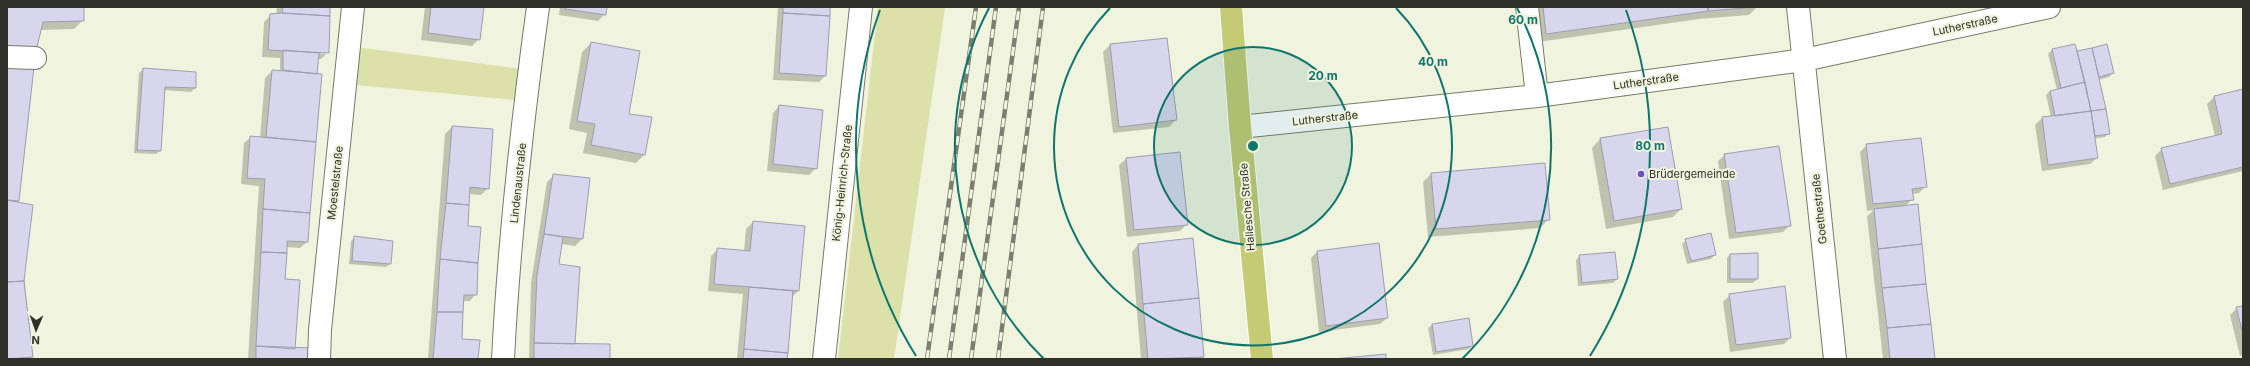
<svg xmlns="http://www.w3.org/2000/svg" width="2250" height="366" font-family="Inter,sans-serif">
  <style>
    .green { fill: #dbe1a9 }
    .shadow { fill: #0003 }
    .building { fill: #d8d6ec; stroke: #9e9db1 }
    .lines { fill: none; stroke-linecap: round; stroke-linejoin: round }
    .minor-casing { stroke: #787a67; stroke-width: 24 }
    .major-casing { stroke: #fff; stroke-width: 24 }
    .minor { stroke: #fff; stroke-width: 22 }
    .major { stroke: #c5ca74; stroke-width: 22 }
    .rail-casing { stroke: #7c7e70; stroke-width: 4.5 }
    .rail { stroke: #f0f3dd; stroke-width: 3; stroke-dasharray: 9; stroke-linecap: butt }
    .ring { fill: none; stroke: #0f766e; stroke-width: 2 }
    .poi-dot { fill: #6a4ec8; stroke: #f0f3dd; stroke-width: 1.5 }
    .labels { text-anchor: middle; stroke-width: 4; stroke-linejoin: round; paint-order: stroke }
    .street-label { font-size: 11px; fill: #303129; stroke: #f0f3dd }
    .poi-label { font-size: 11px; fill: #303129; stroke: #f0f3dd; text-anchor: start }
    .centre { fill: #0f766e; stroke: #f0f3dd; stroke-width: 2 }
    .ring-label { font-size: 12px; text-anchor: middle; font-weight: bold; fill: #0f766e; stroke: #f0f3dd; stroke-width: 4; stroke-linejoin: round; paint-order: stroke }
  </style>
  <rect width="100%" height="100%" fill="#f0f3dd"/>
  <!-- green -->
  <path class="green" d="M878,7H945L894,359H838Z
    M349,46L529,70L526,101L346,84Z"/>
  <!-- shadow -->
  <path class="shadow" d="M7,7H83V20L74,29L40,30L35,50L17,202L32,359H7Z
    M277,7H329L328,53L310,51V53L326,54L321,59H318L315,75H321L307,242L300,248L286,247L284,280L294,349L312,359H248L259,186L241,184L244,143L251,137L260,138L265,78L272,71L280,72V58L262,57L264,22L271,15H276Z
    M425,7H483L479,39L472,46L421,40Z
    M560,7H606L605,14L598,21L559,15Z
    M778,7H830L825,76L819,82L773,80Z
    M1534,7H1757L1749,15L1699,19L1538,42Z
    M1166,39L1176,120L1169,127L1113,133L1103,52L1110,45Z
    M591,43L628,115L645,154L636,163L583,153L587,133L569,129L582,52Z
    M2075,45L2076,52L2106,45L2113,73L2109,77L2099,80L2109,133L2105,137L2094,139L2097,158L2090,164L2042,171L2035,125L2042,118L2051,117L2046,95L2050,91L2057,90L2048,54L2052,50Z
    M143,69L195,88L191,92L164,90L160,151L156,154L134,153L139,73Z
    M2243,90V171L2163,190L2155,156L2162,149L2215,136L2207,104L2214,97Z
    M779,106L816,168L809,175L767,171L773,113Z
    M452,127L488,188L481,195L469,194L467,227L476,294L470,301H462L460,339L477,359H428L445,134Z
    M1667,128L1681,209L1673,217L1606,229L1592,148L1600,139Z
    M1867,145L1926,186L1919,193L1912,194V199L1906,206L1934,359H1883L1867,216L1874,210L1867,211L1860,152Z
    M1725,155L1790,225L1783,232L1729,239L1718,161Z
    M1126,159L1187,224L1180,231L1127,237L1119,165Z
    M1431,174L1549,219L1540,228L1428,237L1423,182Z
    M554,175L589,179L582,239L575,246L561,244L558,265L573,345L609,359H529L531,283L547,182Z
    M753,222L798,291L791,298L786,359H737L743,294L708,291L711,256L718,249L744,251L746,229Z
    M355,237L390,264L386,267L349,264L351,241Z
    M1192,239L1203,359H1141L1132,252L1138,245Z
    M1686,240L1715,255L1711,259L1687,264L1682,244Z
    M1317,252L1387,318L1380,324L1319,332L1311,258Z
    M1730,254L1757,279L1753,283H1727V258Z
    M1580,256L1617,279L1613,283L1578,286L1576,260Z
    M1730,295L1790,338L1784,344L1730,352L1723,302Z
    M2243,307V355L2240,356L2230,315L2237,308Z
    M1432,325L1472,345L1469,349L1433,355L1428,328Z"/>
  <!-- building -->
  <path class="building" d="M7,7H84V21L43,22L36,51L7,47Z
    M283,7H330V16L282,13Z
    M431,7H484L480,40L428,33Z
    M566,7H607L606,15L565,9Z
    M783,7H830V16L783,13Z
    M1543,7H1708V11L1546,34Z
    M1708,7H1757L1708,11Z
    M282,13L330,16L329,53L268,50L270,14Z
    M783,13L830,16L826,76L779,73Z
    M1167,38L1177,120L1119,127L1110,44Z
    M591,42L640,51L629,114L652,117L645,155L591,145L595,124L577,121Z
    M2075,44L2085,82L2061,88L2052,49Z
    M2107,44L2114,73L2099,77L2092,48Z
    M7,47L35,58L19,201L7,200Z
    M2092,48L2106,109L2091,111L2077,51Z
    M283,50L319,53L317,74L283,70Z
    M143,68L196,72V88L165,87L161,151L137,150Z
    M272,70L322,74L316,142L266,137Z
    M2085,82L2091,111L2055,116L2050,91Z
    M2243,89V167L2170,184L2161,148L2222,134L2214,96Z
    M779,105L823,110L817,169L773,164Z
    M2106,109L2110,134L2095,136L2091,111Z
    M2091,111L2098,158L2048,165L2042,117Z
    M452,126L493,129L489,189L470,187L469,205L446,203Z
    M1668,127L1682,209L1614,221L1600,138Z
    M250,136L316,142L310,213L263,209L265,179L247,178Z
    M1921,138L1927,187L1912,189L1914,200L1873,204L1866,144Z
    M1779,146L1791,226L1736,233L1724,154Z
    M1180,152L1188,225L1134,230L1126,158Z
    M1545,163L1550,220L1436,229L1431,173Z
    M553,174L590,178L583,239L544,234Z
    M7,200L33,205L24,281L7,282Z
    M446,203L469,205L468,226L481,227L478,263L440,259Z
    M1918,204L1922,244L1878,249L1874,209Z
    M263,209L310,213L308,242L287,241V253L261,252Z
    M753,221L805,226L799,291L714,284L717,248L750,251Z
    M1711,233L1716,255L1691,261L1685,239Z
    M544,234L563,237L559,264L580,267L575,344L534,343L537,275Z
    M354,236L393,241L391,264L352,261Z
    M1193,238L1199,298L1143,304L1138,244Z
    M1379,243L1388,318L1326,326L1317,251Z
    M1922,244L1926,284L1882,288L1878,249Z
    M261,252L287,253L285,279L300,280L295,349L256,346Z
    M1615,252L1618,279L1582,283L1579,255Z
    M1758,253V279H1730V254Z
    M440,259L478,263L477,295H464L463,312H437Z
    M24,281L33,357L7,359V282Z
    M1926,284L1931,324L1887,328L1882,288Z
    M1785,286L1791,338L1736,345L1729,294Z
    M749,287L793,291L788,353L744,349Z
    M1199,298L1204,357L1148,359L1143,304Z
    M2243,306V334L2236,307Z
    M437,312H463L462,339L480,340L478,359H433Z
    M1469,318L1473,346L1436,352L1432,324Z
    M1931,324L1935,359H1890L1887,328Z
    M534,343L610,344V359H534Z
    M256,346L313,348V359H256Z
    M744,349L788,353L787,359H743Z
    M1386,354V359H1333Z"/>
  <g class="lines">
    <!-- minor casing -->
    <g class="minor-casing">
      <path id="minor" d="M1527,7L1537,96
        M1798,7L1835,359
        M7,57L35,58
        M1240,127L1537,96L1804,60L2049,7
        M319,359L320,330L353,7
        M503,359C509,241 522,123 538,7
        M824,359L861,7"/>
    </g>
    <!-- major casing -->
    <g class="major-casing">
      <path id="major" d="M1231,7L1240,127L1262,359"/>
    </g>
    <!-- minor -->
    <use href="#minor" class="minor"/>
    <!-- major -->
    <use href="#major" class="major"/>
    <!-- rail casing -->
    <g class="rail-casing">
      <path id="rail" d="M927,359L976,7
        M949,359L996,7
        M971,359L1019,7
        M998,359L1043,7"/>
    </g>
    <!-- rail -->
    <use href="#rail" class="rail"/>
  </g>
  <!-- distance rings -->
  <circle cx="1253" cy="146" r="99" fill="#0f766e" fill-opacity=".12"/>
  <g class="ring">
    <circle cx="1253" cy="146" r="99"/>
    <path d="M1396 8A199 199 0 1 1 1110 8"/>
    <path d="M1044 359A298 298 0 0 1 989 8M1517 8A298 298 0 0 1 1462 359"/>
    <path d="M916 356A397 397 0 0 1 880 10M1626 10A397 397 0 0 1 1590 356"/>
  </g>
  <!-- markers -->
  <circle class="poi-dot" cx="1641" cy="174" r="4"/>
  <g class="labels">
    <!-- street labels -->
    <g class="street-label">
      <text transform="translate(1965 25) rotate(-12)" y="4">Lutherstraße</text>
      <text transform="translate(1646 81) rotate(-8)" y="4">Lutherstraße</text>
      <text transform="translate(1325 118) rotate(-6)" y="4">Lutherstraße</text>
      <text transform="translate(335 183) rotate(-84)" y="4">Moestelstraße</text>
      <text transform="translate(518 183) rotate(-84)" y="4">Lindenaustraße</text>
      <text transform="translate(842 183) rotate(-84)" y="4">König-Heinrich-Straße</text>
      <text transform="translate(1247 207) rotate(-95)" y="4">Hallesche Straße</text>
      <text transform="translate(1819 209) rotate(-96)" y="4">Goethestraße</text>
    </g>
    <!-- poi labels -->
    <g class="poi-label">
      <text x="1649" y="178">Brüdergemeinde</text>
    </g>
  </g>
  <circle cx="1253" cy="146" r="6" class="centre"/>
  <g class="ring-label">
    <text x="1523" y="24">60 m</text>
    <text x="1433" y="66">40 m</text>
    <text x="1323" y="80">20 m</text>
    <text x="1650" y="150">80 m</text>
  </g>
  <!-- border -->
  <rect width="2250" height="366" fill="none" stroke="#303129" stroke-width="16"/>
  <!-- north arrow -->
  <g transform="translate(36 330) rotate(182)" stroke="#f0f3dd" stroke-width="3" paint-order="stroke">
  <path d="M0-3L7 15L0 10L-7 15Z" fill="#303129"/>
  <text y="-6" font-size="11" font-weight="bold" text-anchor="middle" fill="#303129">N</text>
  </g>
</svg>
